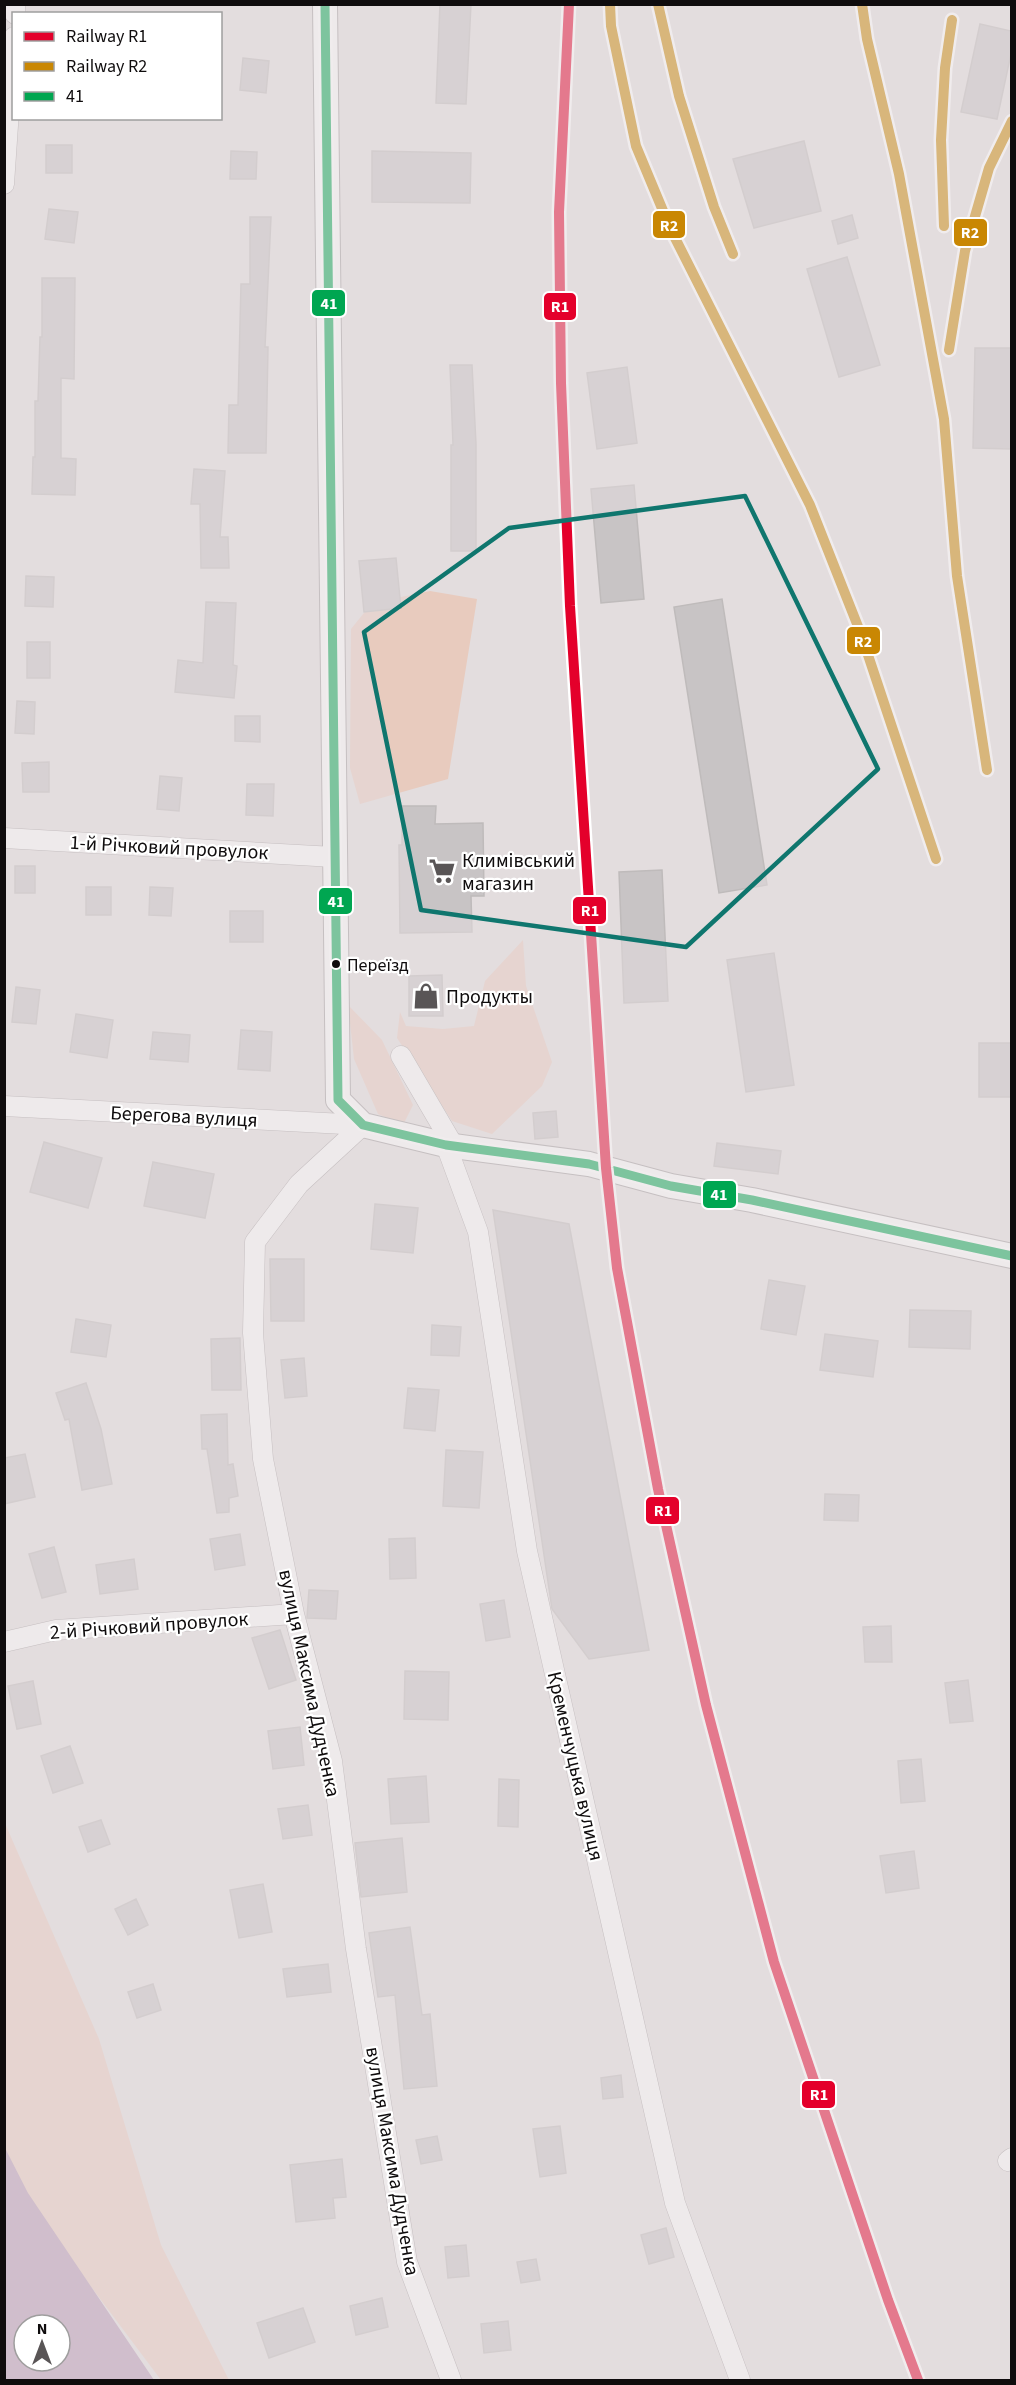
<svg xmlns="http://www.w3.org/2000/svg" width="1016" height="2385" viewBox="0 0 1016 2385" font-family="'Source Sans 3',sans-serif">
<style>
.green{fill:#e8cbbe}
.water{fill:#b89ab7;fill-rule:evenodd}
.building{fill:#c8c4c5;stroke:#bfbbbb;stroke-width:1.5}
.lines{fill:none;stroke-linecap:round;stroke-linejoin:round}
.minor-casing{stroke:#a19d9e;stroke-width:21}
.tertiary-casing{stroke:#a19d9e;stroke-width:26}
.minor{stroke:#fbfafa;stroke-width:20}
.tertiary{stroke:#fbfafa;stroke-width:24}
.bus-1-casing{stroke:#fff;stroke-width:14}
.bus-1{stroke:#00a651;stroke-width:9}
.rail-1-casing{stroke:#fff;stroke-width:15}
.rail-2-casing{stroke:#fff;stroke-width:15}
.rail-1{stroke:#e4002b;stroke-width:10}
.rail-2{stroke:#c98703;stroke-width:10}
.marked{fill:none;stroke:#0f766e;stroke-width:4.5;stroke-linejoin:round}
.bus-dot{fill:#0f0c0d;stroke:#fff;stroke-width:2}
.labels{text-anchor:middle;stroke-width:4.5;stroke-linejoin:round;paint-order:stroke}
.bus-label{font-size:18px;fill:#0f0c0d;stroke:#fff;text-anchor:start}
.street-label{font-size:20px;fill:#0f0c0d;stroke:#fff}
.poi-label{font-size:20px;fill:#0f0c0d;stroke:#fff;text-anchor:start}
.line-badge{stroke:#fff;stroke-width:2}
.badge-label{font-size:16px;text-anchor:middle;font-weight:bold;fill:#fff}
</style>
<rect width="100%" height="100%" fill="#e3ddde"/>
<path class="green" d="M430,591L477,599L448,779L360,804L350,768L351,629L372,603Z
M523,940L526,986L552,1062L542,1086L492,1134L452,1121L397,1038L400,1012L406,1026L443,1029L474,1026L485,981Z
M348,1005L382,1040L413,1105L403,1125L378,1114L354,1059Z
M4,1821L99,2039L161,2245L229,2380H161L23,2196L5,2157Z"/>
<path class="water" d="M5,2148L28,2193L154,2380H5ZM24,2325H60V2361H24Z"/>
<path class="building" d="M440,4H471L466,104L436,103Z
M980,24L1011,31V54L997,119L961,112Z
M243,58L269,61L266,93L240,90Z
M804,141L821,211L754,228L733,159Z
M46,145H72V173H46Z
M231,151L257,152L256,179H230Z
M372,151L471,153L470,203L372,202Z
M49,209L78,212L74,243L45,239Z
M852,215L858,238L838,244L832,221Z
M250,217H271L265,347H268L266,453H228L229,405H238L241,284H250Z
M847,257L880,365L839,377L807,269Z
M42,278H75L74,379L61,378V458L76,459L75,495L32,494L33,457H35V401H38L40,337H42Z
M975,348H1011V449L973,448Z
M450,365H472L476,444V551H451V445H453Z
M627,367L637,443L597,449L587,373Z
M194,469L225,471L220,537H228L229,568H201L200,504H191Z
M634,485L644,599L601,603L591,489Z
M396,558L401,608L364,612L359,561Z
M26,576L54,577L53,607L25,606Z
M722,599L767,885L719,893L674,607Z
M206,602L236,603L233,665L237,666L234,698L175,692L178,660L203,663Z
M27,642H50V678H27Z
M17,701L35,702L34,734L15,733Z
M235,716H260V742L235,741Z
M49,762V792H23L22,763Z
M160,776L182,778L179,811L157,809Z
M247,784H274L273,816L246,815Z
M402,806H436L435,824L483,823L484,896H471L472,932L400,933L399,845H402Z
M15,866H35V893H15Z
M662,870L668,1001L624,1003L619,872Z
M86,887H111V915H86Z
M150,887L173,888L171,916L149,915Z
M230,911H263V942H230Z
M774,953L794,1085L746,1092L727,960Z
M442,975L443,1016H409V976Z
M16,987L40,990L36,1024L12,1022Z
M76,1014L113,1020L107,1058L70,1052Z
M241,1030L272,1032L270,1071L238,1069Z
M153,1032L190,1035L188,1062L150,1059Z
M979,1043H1011V1097H979Z
M556,1111L558,1137L535,1139L533,1113Z
M44,1142L102,1158L88,1208L30,1192Z
M717,1143L781,1151L778,1174L714,1166Z
M153,1162L214,1174L205,1218L144,1206Z
M375,1204L418,1208L413,1253L371,1249Z
M493,1210L569,1224L649,1650L589,1659L552,1609Z
M270,1259H304V1321H271Z
M769,1280L805,1286L796,1335L761,1329Z
M910,1310L971,1311L970,1349L909,1347Z
M76,1319L111,1325L106,1357L71,1352Z
M432,1325L461,1327L459,1356L431,1355Z
M825,1334L878,1341L873,1377L820,1370Z
M240,1338L241,1390H212L211,1339Z
M304,1358L307,1396L285,1398L281,1360Z
M86,1383L101,1429L112,1484L82,1490L69,1419L65,1420L56,1393Z
M408,1388L439,1390L435,1431L404,1428Z
M227,1414L228,1465L233,1464L238,1496L229,1498V1512L217,1513L207,1449H202L201,1415Z
M446,1450L483,1452L479,1508L443,1506Z
M25,1454L35,1497L4,1504V1458Z
M825,1494L859,1495L858,1521L824,1520Z
M240,1534L245,1565L215,1570L210,1539Z
M415,1538L416,1578L390,1579L389,1539Z
M54,1547L66,1592L42,1598L29,1554Z
M134,1559L138,1589L100,1594L96,1565Z
M309,1590L338,1591L336,1619L307,1618Z
M504,1600L510,1637L486,1641L480,1604Z
M891,1626L892,1662H865L863,1627Z
M280,1630L296,1680L269,1689L252,1638Z
M405,1671L449,1672L448,1720L404,1719Z
M968,1680L973,1721L950,1723L945,1683Z
M33,1681L41,1724L17,1729L8,1686Z
M300,1727L304,1765L273,1769L268,1731Z
M70,1746L83,1783L53,1793L41,1756Z
M921,1759L925,1801L901,1803L898,1761Z
M426,1776L429,1822L391,1824L388,1779Z
M499,1779L519,1780L518,1827L498,1826Z
M308,1805L312,1835L283,1839L278,1809Z
M101,1820L110,1844L88,1852L79,1827Z
M402,1838L407,1892L361,1897L355,1843Z
M914,1851L919,1888L886,1893L880,1856Z
M263,1884L272,1932L239,1938L230,1890Z
M136,1899L148,1925L128,1935L115,1909Z
M410,1927L422,2015L430,2014L437,2086L404,2089L395,1995L378,1997L369,1933Z
M328,1964L331,1992L287,1997L283,1969Z
M153,1984L161,2010L137,2018L128,1992Z
M621,2075L623,2097L603,2099L601,2078Z
M560,2126L566,2173L540,2177L533,2129Z
M437,2136L442,2160L421,2164L416,2140Z
M342,2159L346,2197L333,2198L335,2218L296,2222L290,2165Z
M666,2228L674,2257L649,2264L641,2235Z
M466,2245L469,2276L448,2278L445,2247Z
M536,2259L540,2280L521,2283L517,2262Z
M382,2298L388,2327L356,2335L350,2306Z
M303,2308L315,2342L269,2358L257,2323Z
M508,2321L511,2350L484,2353L481,2324Z"/>
<g class="lines">
<g class="minor-casing">
<path id="minor" d="M15,14V4
M4,184L14,37
M4,838L334,857
M401,1056L453,1145
M4,1106L363,1125
M363,1125L299,1184L255,1242L253,1333L263,1459L294,1614L332,1761L356,1949L407,2262L451,2380
M446,1145L478,1232L527,1551L675,2203L740,2380
M4,1642L56,1630L294,1614
M1008,2161L1012,2158"/>
</g>
<g class="tertiary-casing">
<path id="tertiary" d="M325,4L338,1100L363,1125L446,1145L589,1164L671,1186L752,1200L1012,1256"/>
</g>
<use href="#minor" class="minor"/>
<use href="#tertiary" class="tertiary"/>
<g class="bus-1-casing">
<path id="bus-1" d="M325,4L338,1100L363,1125L446,1145L589,1164L671,1186L752,1200L1012,1256"/>
</g>
<use href="#bus-1" class="bus-1"/>
<g class="rail-1-casing">
<path id="rail-1" d="M569,4L559,212L561,383L570,606L606,1168L617,1268L658,1489L706,1705L774,1962L888,2300L918,2380"/>
</g>
<g class="rail-2-casing">
<path id="rail-2" d="M610,4L611,26L636,146L671,230L810,505L861,634L936,859
M658,4L679,96L714,207L733,254
M862,4L867,39L899,174L944,419L957,576L987,770
M944,226L941,140L945,68L952,20
M949,350L965,251L989,168L1012,121"/>
</g>
<use href="#rail-1" class="rail-1"/>
<use href="#rail-2" class="rail-2"/>
</g>
<path d="M0 0H1016V2385H0ZM745,496L878,769L686,947L421,910L364,632L509,528Z" fill="#e3ddde" fill-opacity=".55" fill-rule="evenodd"/>
<path class="marked" d="M745,496L878,769L686,947L421,910L364,632L509,528Z"/>
<defs>
<g id="supermarket-bare" transform="scale(2.07)"><path d="M-6-5.5h2.5l.6 2H6L4.5 2H-2.5L-4.4-4H-6ZM-1.5 3.2a1.3 1.3 0 1 0 .1 0ZM3 3.2a1.3 1.3 0 1 0 .1 0Z" fill="#595556" stroke="#fff" stroke-width="2.5" paint-order="stroke"/></g>
<g id="shop-bare" transform="scale(2.07)"><path d="M-5-2.5h2.3a2.7 3.5 0 0 1 5.4 0H5L5.5 6h-11ZM-1.5-2.5h3a1.5 2.3 0 0 0-3 0Z" fill="#595556" stroke="#fff" stroke-width="2.5" paint-order="stroke"/></g>
</defs>
<g fill-rule="evenodd">
<use href="#supermarket-bare" x="442" y="871"/>
<use href="#shop-bare" x="426" y="996"/>
</g>
<circle class="bus-dot" cx="336" cy="964" r="5"/>
<g class="labels">
<g class="bus-label">
<text x="347" y="971">Переїзд</text>
</g>
<g class="street-label">
<text transform="translate(169 847) rotate(3)" y="7">1-й Річковий провулок</text>
<text transform="translate(184 1116) rotate(3)" y="7">Берегова вулиця</text>
<text transform="translate(149 1625) rotate(-4)" y="7">2-й Річковий провулок</text>
<text transform="translate(310 1683) rotate(78)" y="7">вулиця Максима Дудченка</text>
<text transform="translate(576 1766) rotate(77)" y="7">Кременчуцька вулиця</text>
<text transform="translate(393 2161) rotate(80)" y="7">вулиця Максима Дудченка</text>
</g>
<g class="poi-label">
<text x="462" y="867">Климівський<tspan x="462" dy="23">магазин</tspan></text>
<text x="446" y="1003">Продукты</text>
</g>
</g>
<g class="line-badge">
<rect x="652" y="210" width="34" height="29" rx="6" fill="#c98703"/>
<rect x="953" y="218" width="35" height="29" rx="6" fill="#c98703"/>
<rect x="311" y="289" width="35" height="28" rx="6" fill="#00a651"/>
<rect x="543" y="292" width="34" height="29" rx="6" fill="#e4002b"/>
<rect x="846" y="626" width="35" height="29" rx="6" fill="#c98703"/>
<rect x="318" y="887" width="35" height="28" rx="6" fill="#00a651"/>
<rect x="572" y="896" width="35" height="29" rx="6" fill="#e4002b"/>
<rect x="702" y="1180" width="35" height="29" rx="6" fill="#00a651"/>
<rect x="645" y="1496" width="35" height="29" rx="6" fill="#e4002b"/>
<rect x="801" y="2080" width="35" height="29" rx="6" fill="#e4002b"/>
</g>
<g class="badge-label">
<text x="669" y="231">R2</text>
<text x="970" y="238">R2</text>
<text x="329" y="309">41</text>
<text x="560" y="312">R1</text>
<text x="863" y="647">R2</text>
<text x="336" y="907">41</text>
<text x="590" y="916">R1</text>
<text x="719" y="1200">41</text>
<text x="663" y="1516">R1</text>
<text x="819" y="2100">R1</text>
</g>
<rect width="1016" height="2385" fill="none" stroke="#0f0c0d" stroke-width="12"/>
<rect x="12" y="12" width="210" height="108" fill="#ffffff" stroke="#9f9e9e" stroke-width="1.5"/>
<rect x="24" y="32" width="30" height="9" fill="#e4002b" stroke="#9f9e9e" stroke-width="1.5"/>
<text x="66" y="42" font-size="18" fill="#0f0c0d">Railway R1</text>
<rect x="24" y="62" width="30" height="9" fill="#c98703" stroke="#9f9e9e" stroke-width="1.5"/>
<text x="66" y="72" font-size="18" fill="#0f0c0d">Railway R2</text>
<rect x="24" y="92" width="30" height="9" fill="#00a651" stroke="#9f9e9e" stroke-width="1.5"/>
<text x="66" y="102" font-size="18" fill="#0f0c0d">41</text>
<g transform="translate(42 2343)"><circle r="28" fill="#ffffff" stroke="#9f9e9e" stroke-width="1.5"/>
<path d="M0-4.5L10 22L0 15L-10 22Z" fill="#595556"/>
<text y="-9" font-size="16" font-weight="bold" text-anchor="middle" fill="#0f0c0d">N</text>
</g>
</svg>
